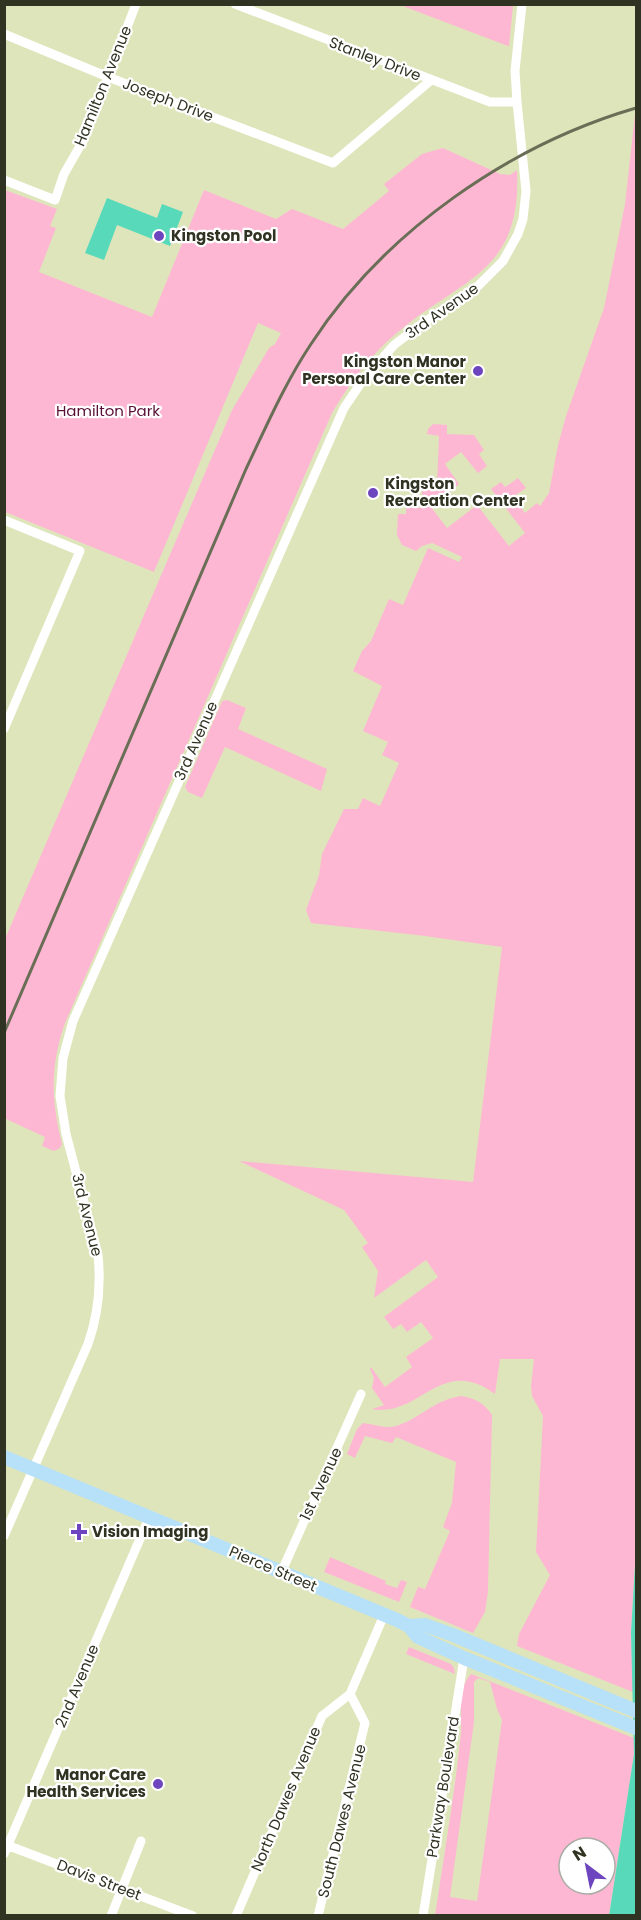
<svg xmlns="http://www.w3.org/2000/svg" width="641" height="1920" viewBox="0 0 641 1920" font-family="Poppins,sans-serif">
<style>
.green{fill:#feb7d3;fill-rule:evenodd}
.water{fill:#58d9b9}
.lines{fill:none;stroke-linecap:round;stroke-linejoin:round}
.minor{stroke:#fff;stroke-width:9}
.primary{stroke:#b6e1f9;stroke-width:14}
.rail{stroke:#6b6e56;stroke-width:3}
.poi-dot{fill:#6d45be;stroke:#fff;stroke-width:2}
.labels{text-anchor:middle;stroke-width:4.5;stroke-linejoin:round;paint-order:stroke}
.street-label{font-size:15px;fill:#303222;stroke:#fff}
.poi-label{font-size:15px;font-weight:bold;fill:#303222;stroke:#fff;text-anchor:start}
.park-label{font-size:15px;fill:#591036;stroke:#fff}
</style>
<rect width="100%" height="100%" fill="#dfe5bb"/>
<path class="green" d="M400,5H513L509,46H508Z
M636,105V1548L631,1633L633,1692L517,1646L519,1634L550,1575L536,1552L543,1416L532,1396L531,1386L534,1359H500L495,1394C441,1354 420,1418 372,1409L384,1405L372,1388L374,1378L370,1369L371,1367L385,1387L412,1367L406,1357L433,1338L421,1322L407,1332L401,1324L393,1329L384,1317L438,1277L426,1260L374,1298L378,1271L362,1247L368,1243L344,1210L239,1161L473,1182L502,947L425,936L311,923L306,910L319,875L322,854L344,809H358L363,798L380,806L399,763L382,755L388,742L363,731L382,686L353,671L362,651L371,641L389,599L403,605L428,548L459,562L462,557L432,543L422,546L416,551L402,545L397,535L398,514H406V507L422,508V484H437L439,436L427,434L428,429L433,424L447,425V434L474,435L484,450L479,454L487,466L478,473L461,452L445,464L459,484L431,507L447,528L477,505L509,546L525,533L491,489L501,482L505,487L518,478L526,488L513,497L525,513L537,503L540,506L549,493L558,445L566,416L604,308L625,204Z
M443,148L500,174L510,175L517,170C522,273 463,277 398,332C371,354 350,383 332,413L65,1023C50,1066 51,1100 62,1144L60,1148L54,1151L42,1146L45,1137L6,1119L5,1121V939L232,410L269,348L275,344L281,333L258,323L154,572L5,512V190L57,209L50,226L56,228L39,272L152,317L204,190L276,219L292,209L343,229L389,191L384,184L422,154Z
M227,700L246,708L238,729L327,769L321,791L225,747L202,798L188,792L185,787L222,701Z
M461,1396C475,1398 484,1403 492,1415L488,1592L485,1612L473,1633L410,1607L418,1587L425,1589L450,1531L443,1527L452,1503L456,1462L396,1437L392,1443L365,1436L355,1458L347,1454L357,1429L363,1423C374,1424 385,1429 396,1426C420,1419 433,1400 461,1396Z
M330,1557L386,1581L385,1584L397,1588L401,1580L407,1582L399,1602L324,1572Z
M409,1647L451,1664L454,1668L455,1674L406,1654Z
M471,1674L634,1738V1754L609,1915L435,1916C444,1855 455,1793 461,1732C462,1715 457,1688 471,1674ZM478,1678L490,1682L497,1709L502,1720L477,1901L450,1897L474,1722V1682ZM569,1848H605V1884H569Z"/>
<path class="water" d="M107,198L157,218L162,204L183,212L170,246L117,225L104,260L85,253Z
M636,1548V1915L609,1916L634,1754L631,1633Z"/>
<g class="lines">
<path class="minor" d="M235,4L490,102H517
M4,34L108,77L333,163L430,81
M4,180L55,200L64,174L84,139L136,4
M4,520L80,551L4,729
M4,1536L88,1344C98,1316 101,1285 98,1255L66,1134L60,1096L63,1058L73,1021L344,408L363,380L394,345L423,323L476,288L503,261L518,234L523,219L526,191L517,102L515,71L522,4
M281,1573L361,1394
M350,1694L384,1615
M4,1844L193,1916
M4,1854L149,1518
M111,1916L141,1841
M236,1916L322,1716L350,1694
M318,1916L365,1723L350,1694
M423,1916L464,1658"/>
<path class="primary" d="M4,1457L397,1620L409,1626L418,1637L464,1658L636,1728
M409,1626L425,1625L453,1635L636,1711"/>
<path class="rail" d="M4,1033L246,469C266,427 285,383 311,344C384,232 509,145 636,108"/>
</g>
<g class="poi-dot">
<circle cx="159" cy="236" r="6"/>
<circle cx="478" cy="371" r="6"/>
<circle cx="373" cy="493" r="6"/>
<path d="M76 1523h6v6h6v6h-6v6h-6v-6h-6v-6h6z"/>
<circle cx="158" cy="1784" r="6"/>
</g>
<g class="labels">
<g class="street-label">
<text transform="translate(375 59) rotate(21)" y="5">Stanley Drive</text>
<text transform="translate(103 86) rotate(-68)" y="5">Hamilton Avenue</text>
<text transform="translate(168 100) rotate(21)" y="5">Joseph Drive</text>
<text transform="translate(442 311) rotate(-35)" y="5">3rd Avenue</text>
<text transform="translate(196 741) rotate(-66)" y="5">3rd Avenue</text>
<text transform="translate(87 1215) rotate(76)" y="5">3rd Avenue</text>
<text transform="translate(321 1484) rotate(-65)" y="5">1st Avenue</text>
<text transform="translate(273 1569) rotate(23)" y="5">Pierce Street</text>
<text transform="translate(77 1686) rotate(-67)" y="5">2nd Avenue</text>
<text transform="translate(443 1787) rotate(-81)" y="5">Parkway Boulevard</text>
<text transform="translate(286 1799) rotate(-67)" y="5">North Dawes Avenue</text>
<text transform="translate(342 1821) rotate(-76)" y="5">South Dawes Avenue</text>
<text transform="translate(99 1880) rotate(21)" y="5">Davis Street</text>
</g>
<g class="poi-label">
<text x="171" y="241">Kingston Pool</text>
<text x="466" y="367" text-anchor="end">Kingston Manor<tspan x="466" dy="17">Personal Care Center</tspan></text>
<text x="385" y="489">Kingston<tspan x="385" dy="17">Recreation Center</tspan></text>
<text x="92" y="1537">Vision Imaging</text>
<text x="146" y="1780" text-anchor="end">Manor Care<tspan x="146" dy="17">Health Services</tspan></text>
</g>
<g class="park-label">
<text x="108" y="416">Hamilton Park</text>
</g>
</g>
<rect width="641" height="1920" fill="none" stroke="#303222" stroke-width="12"/>
<g transform="translate(587 1866) rotate(328)"><circle r="28" fill="#ffffff" stroke="#acada7" stroke-width="1.5"/>
<path d="M0-4.5L10 22L0 15L-10 22Z" fill="#6d45be"/>
<text y="-9" font-size="16" font-weight="bold" text-anchor="middle" fill="#303222">N</text>
</g>
</svg>
